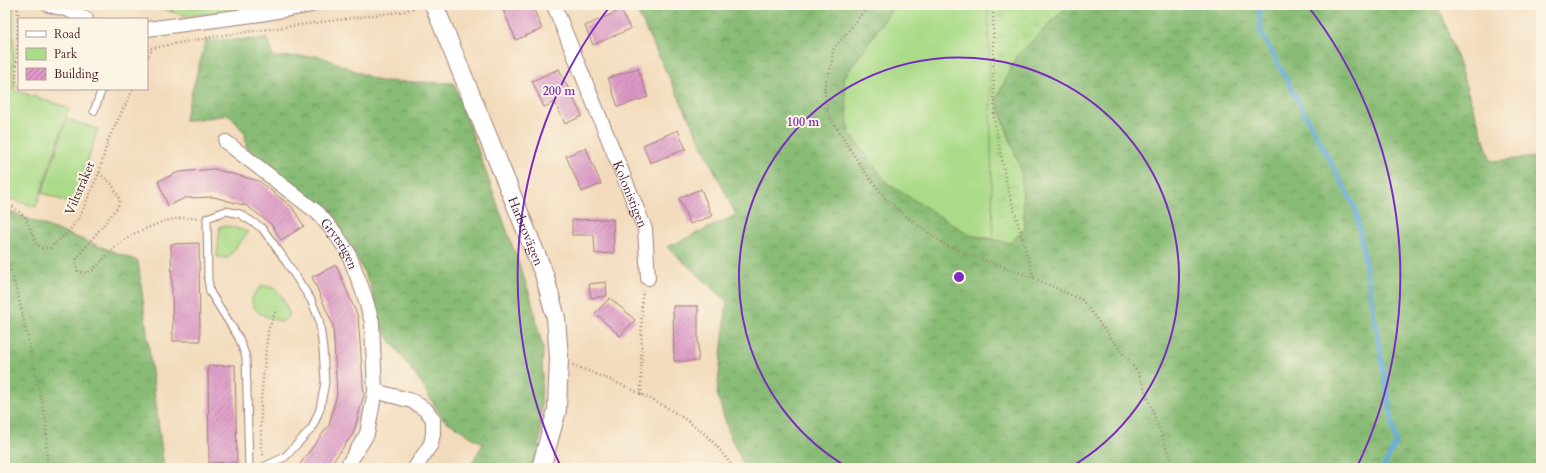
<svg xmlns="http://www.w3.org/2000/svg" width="1546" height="473" viewBox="0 0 1546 473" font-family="Cardo,serif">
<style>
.grass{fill:url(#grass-tufts);stroke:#7a7d5a}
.forest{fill:url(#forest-crowns);stroke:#696d50}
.green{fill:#abdb89;stroke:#7a7d5a}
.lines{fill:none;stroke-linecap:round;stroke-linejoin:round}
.stream{stroke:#65abdb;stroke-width:4.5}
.building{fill:url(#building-hatch)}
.service-casing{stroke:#9e7d74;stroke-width:9}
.minor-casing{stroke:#9e7d74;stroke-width:16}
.tertiary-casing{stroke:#9e7d74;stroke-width:20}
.path{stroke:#9e7d74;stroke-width:2.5;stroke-dasharray:1 3;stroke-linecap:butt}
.service{stroke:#fff;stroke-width:7}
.minor{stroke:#fff;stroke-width:14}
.tertiary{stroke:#fff;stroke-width:18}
.ring{fill:none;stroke:#7b2cbf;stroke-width:2}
.labels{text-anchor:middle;stroke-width:4;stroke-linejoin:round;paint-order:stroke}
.street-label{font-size:13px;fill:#4a1f2b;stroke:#fcf5e5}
.centre{fill:#7b2cbf;stroke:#fcf5e5;stroke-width:2}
.ring-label{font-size:12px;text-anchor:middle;font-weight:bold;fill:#7b2cbf;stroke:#fcf5e5;stroke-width:4;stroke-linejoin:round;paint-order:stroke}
</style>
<defs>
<pattern id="grass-tufts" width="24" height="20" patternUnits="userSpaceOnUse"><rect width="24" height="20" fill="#abdb89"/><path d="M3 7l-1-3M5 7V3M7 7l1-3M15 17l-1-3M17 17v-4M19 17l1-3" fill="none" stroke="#95bc76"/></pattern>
<pattern id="forest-crowns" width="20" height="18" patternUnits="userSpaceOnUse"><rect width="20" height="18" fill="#88bb75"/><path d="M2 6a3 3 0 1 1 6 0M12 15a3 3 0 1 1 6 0" fill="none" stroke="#719760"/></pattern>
<pattern id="building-hatch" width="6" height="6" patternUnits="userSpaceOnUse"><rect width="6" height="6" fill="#dd98c6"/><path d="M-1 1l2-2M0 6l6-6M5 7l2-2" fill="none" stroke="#b57ba1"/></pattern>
</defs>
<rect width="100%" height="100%" fill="#fcf5e5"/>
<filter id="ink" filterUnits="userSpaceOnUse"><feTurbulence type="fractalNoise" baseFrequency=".025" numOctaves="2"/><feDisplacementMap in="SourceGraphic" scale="8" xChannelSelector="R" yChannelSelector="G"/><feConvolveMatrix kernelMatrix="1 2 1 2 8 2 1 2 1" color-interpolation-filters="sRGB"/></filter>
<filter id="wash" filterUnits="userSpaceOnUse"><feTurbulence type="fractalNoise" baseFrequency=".012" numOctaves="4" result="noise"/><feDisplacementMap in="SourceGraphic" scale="16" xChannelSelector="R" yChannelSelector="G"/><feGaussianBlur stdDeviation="0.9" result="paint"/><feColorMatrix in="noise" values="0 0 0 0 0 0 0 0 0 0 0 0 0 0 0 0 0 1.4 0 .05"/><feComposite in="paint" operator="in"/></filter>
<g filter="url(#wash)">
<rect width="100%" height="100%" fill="#f2dbbc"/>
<path class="grass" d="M148,5H188L189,8L213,5H249L242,10L186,16Z
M895,5H1068L1016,57L996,100L1021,170L1025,228L1010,243L970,235Z"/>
<path class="forest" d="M634,5H895L844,78L849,132L888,183L970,235L1010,243L1025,228L1021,170L996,100L1016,57L1068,5H1439L1491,161L1541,157V468H745L730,436L717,394L727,301L667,247L736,215Z
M268,39L273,57L320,56L379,81L454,83L530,295L543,349L540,441L533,468H469L483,444L443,419L421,383L380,326L371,287L353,250L340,228L308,196L246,147L245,133L229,115L184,121L206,40Z
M5,210L138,261L164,468H5Z"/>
<path class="green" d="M5,5H13L14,90L69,108L36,207L5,197Z
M895,5H988L993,239L970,235L887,183L849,132L844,78Z
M67,119L98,129L73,204L42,193Z
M220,226H229L248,232L228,258L217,257Z
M262,286C281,286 283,300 290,315L282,322C271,318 254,315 252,302C252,294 257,290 262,286Z"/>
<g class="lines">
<path class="stream" d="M1260,5V30L1356,209L1396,443L1383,468"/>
</g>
<g id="blocks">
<path class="building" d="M501,5H532L542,29L516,40Z
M621,10L630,29L593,45L585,26Z
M638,68L648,97L618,107L608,78Z
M559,69L582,116L565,124L555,102L544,107L532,81Z
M678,130L686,149L650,163L643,145Z
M586,148L601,184L582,192L566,156Z
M214,169L259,181L292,207L304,226L281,240L271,224L247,206L214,197L185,198L168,206L158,181L179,172Z
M701,189L712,216L690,224L679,198Z
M613,219L614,253L595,254L594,235H572V220Z
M199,243L200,341H173L171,244Z
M336,265L358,317L364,395L353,434L328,468H297L329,425L337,394L333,325L312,277Z
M606,282L607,296L591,298L589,284Z
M610,298L635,320L620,336L595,313Z
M673,306H698V361H674Z
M235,365L237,462L209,463L208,366Z"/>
</g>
</g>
<g filter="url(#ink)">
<use href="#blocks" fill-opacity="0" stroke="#9e7d74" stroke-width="1"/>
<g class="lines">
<g class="service-casing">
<path id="service" d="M94,111L102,89
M249,468L246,357L239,338L210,292L208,279L207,218L226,211L240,214L262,228L281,254L311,300L319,319L323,349L325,382L320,409L312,428L285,457L261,468"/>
</g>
<g class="minor-casing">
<g id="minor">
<path d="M49,5L69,10L86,19"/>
<path id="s1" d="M554,5L645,229L648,278"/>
<path d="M147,29L260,14L311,5"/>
<path id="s2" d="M226,142L301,200L318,213L335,233L348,252L364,294L372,322L375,391L367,434L346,468"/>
<path d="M375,391L412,401L426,410L433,419V434L431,444L415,468"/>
</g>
</g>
<g class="tertiary-casing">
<g id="tertiary">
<path id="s3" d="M434,5L544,274L556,318L559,358L557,410L541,468"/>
</g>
</g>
<path class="path" d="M18,5L16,87L19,86
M170,5L171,12
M869,5L833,50L831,68L824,87L828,114L864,171L885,198L911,220L947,246L1034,278L1082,300L1139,374L1174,468
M993,5L994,119L1007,186L1034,278
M147,49L217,36L405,11L419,6
M147,59L152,49
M99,173L112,184L120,200L117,208L77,258L76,266L78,271L86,273L93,270L115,247L133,234L164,221L182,218H197
M5,204L13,207L25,217L37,244L42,248H50L68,232L79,218L99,173L108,140L133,89
M5,251L18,295L46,421L47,468
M573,365C619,383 668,403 706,435C716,444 725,457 734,468
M641,395L642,297L644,291
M263,455L261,446V398L268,331L276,310"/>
<use href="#service" class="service"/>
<use href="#minor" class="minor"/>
<use href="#tertiary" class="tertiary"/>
</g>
</g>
<g class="ring">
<path d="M849 468A220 220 0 1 1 1069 468"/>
<path d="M561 467A441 441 0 0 1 611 5M1307 5A441 441 0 0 1 1357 467"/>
</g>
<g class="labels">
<g class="street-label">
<text transform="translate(79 188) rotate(-67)" y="5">Viltstråket</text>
<text dy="5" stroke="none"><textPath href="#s1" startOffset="204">Kolonistigen</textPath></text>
<text dy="5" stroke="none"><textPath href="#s3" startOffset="244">Harbrovägen</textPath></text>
<text dy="5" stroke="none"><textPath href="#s2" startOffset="154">Grytstigen</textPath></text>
</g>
</g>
<circle cx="959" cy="277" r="6" class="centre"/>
<g class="ring-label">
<text x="559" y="95">200 m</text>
<text x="803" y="126">100 m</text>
</g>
<rect width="1546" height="473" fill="none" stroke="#fcf5e5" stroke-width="20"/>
<rect x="18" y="18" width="130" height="72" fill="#fcf5e5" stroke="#b59f9b"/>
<rect x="26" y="31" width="20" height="6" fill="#ffffff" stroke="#b59f9b"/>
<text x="54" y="38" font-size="12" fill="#4a1f2b">Road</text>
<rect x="26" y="48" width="20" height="12" fill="#abdb89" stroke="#b59f9b"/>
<text x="54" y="58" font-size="12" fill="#4a1f2b">Park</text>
<rect x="26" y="68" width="20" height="12" fill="url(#building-hatch)" stroke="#b59f9b"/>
<text x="54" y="78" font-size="12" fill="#4a1f2b">Building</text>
</svg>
